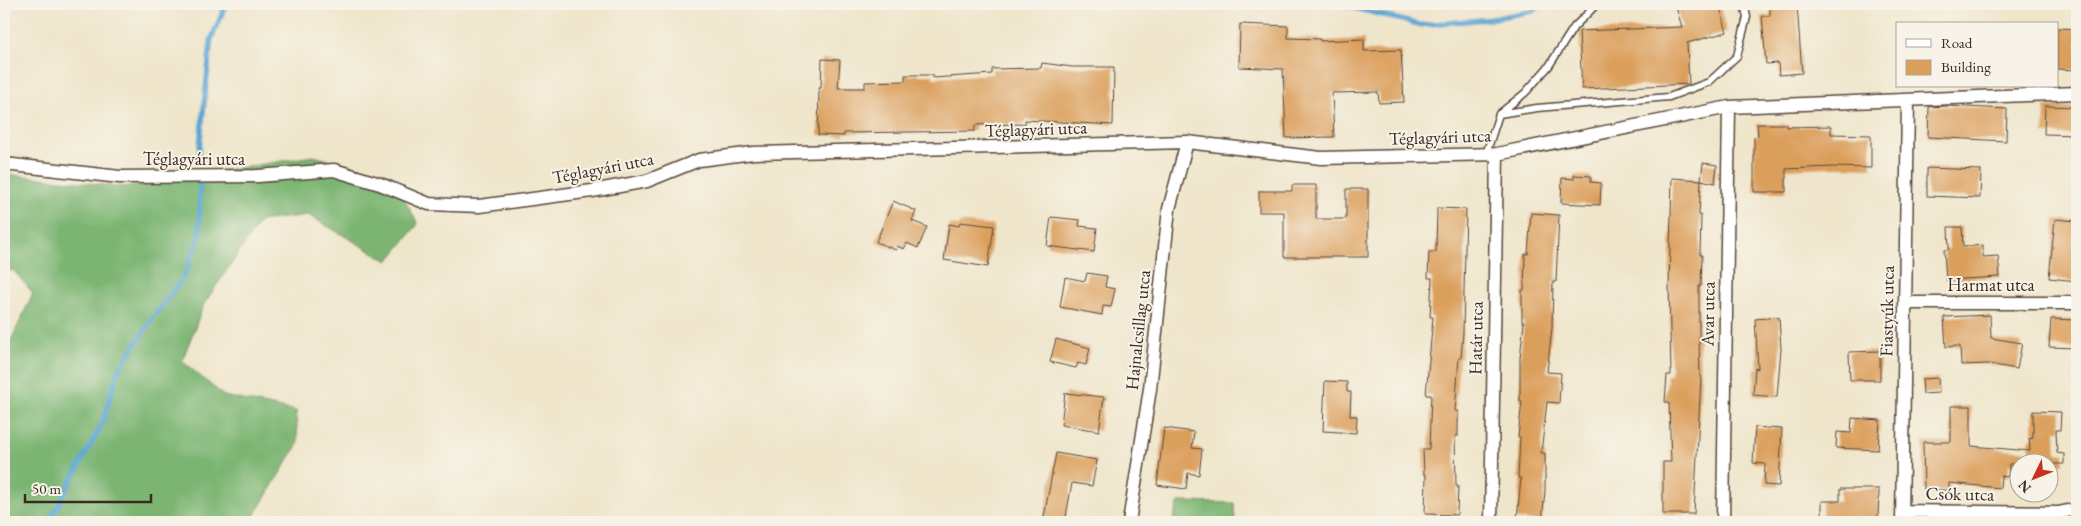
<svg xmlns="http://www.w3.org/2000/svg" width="2081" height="526" viewBox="0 0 2081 526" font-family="'EB Garamond',serif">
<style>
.forest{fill:#7cb572;stroke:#5c7048}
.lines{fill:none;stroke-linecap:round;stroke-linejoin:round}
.stream{stroke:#5ca5d3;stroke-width:5}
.building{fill:#db9f5c}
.lane-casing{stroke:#564638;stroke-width:9}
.street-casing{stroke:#564638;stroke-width:15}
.lane{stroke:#fff;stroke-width:6}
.street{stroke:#fff;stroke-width:12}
.labels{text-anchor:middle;stroke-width:4;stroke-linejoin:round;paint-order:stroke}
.street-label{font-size:18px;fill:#3b2a1e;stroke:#f7f3e8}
</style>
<rect width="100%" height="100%" fill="#f7f3e8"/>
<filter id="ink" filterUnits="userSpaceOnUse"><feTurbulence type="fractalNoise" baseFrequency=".02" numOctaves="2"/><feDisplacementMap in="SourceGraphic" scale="10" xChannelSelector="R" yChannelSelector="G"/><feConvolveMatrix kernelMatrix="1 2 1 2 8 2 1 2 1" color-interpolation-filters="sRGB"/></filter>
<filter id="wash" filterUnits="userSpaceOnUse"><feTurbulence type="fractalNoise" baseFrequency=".0096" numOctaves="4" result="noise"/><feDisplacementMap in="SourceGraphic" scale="20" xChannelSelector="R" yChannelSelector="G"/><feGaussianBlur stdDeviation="1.12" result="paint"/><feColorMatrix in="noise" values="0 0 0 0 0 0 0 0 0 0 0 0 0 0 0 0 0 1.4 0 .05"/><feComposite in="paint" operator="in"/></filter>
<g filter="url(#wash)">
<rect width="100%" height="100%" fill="#efe5ca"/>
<path class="forest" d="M313,156L391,175L418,224L388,261L308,215L260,221L204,304L182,361L224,396L296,411L298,444L250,522H4V356L33,293L13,270L4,273V174L124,187Z
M1179,502L1234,503L1235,522H1172Z"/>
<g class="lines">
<path class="stream" d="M1339,4L1421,25L1490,19L1534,11L1544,4
M199,152L211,40L226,4
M49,522L102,424L118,371L154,316L183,278L199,239L200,186"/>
</g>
<g id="blocks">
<path class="building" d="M1675,4H1719L1727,32L1687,43L1689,84L1582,89L1579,31L1682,27Z
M1797,5L1802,73L1779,75L1778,63L1766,64L1762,16H1770V7Z
M1240,24L1288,26V38L1320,39V41L1364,39V51L1401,50L1404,102L1379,103L1378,92L1332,93L1334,137L1286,138L1283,69L1239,67Z
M2057,28L2077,29V70L2057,69Z
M822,59L840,60L838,88H865V82L905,81V75H933V78L992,74V69L1041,68L1042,63L1072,67H1114L1113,125L1025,120V124L975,125V131L844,133V136L818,135L819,88H821Z
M1946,106L2007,109L2006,141L1928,137L1929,107Z
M2045,106L2077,107V135L2044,134Z
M1757,124H1786V127L1831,126V134L1871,135V168L1832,167L1786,169V192H1754V137L1758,136Z
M1703,163L1717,165L1715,183L1701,180Z
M1927,168L1981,170L1980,198L1927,196Z
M1574,175L1591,176V182L1601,183L1600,205L1561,203L1562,178L1574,179Z
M1672,178L1701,180L1699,215H1701L1700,255H1702L1701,286H1699V340L1700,377H1701L1694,514H1663V462H1671L1669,402H1665L1667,375H1671L1669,285Z
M1292,185H1316V219H1346V189H1368V257H1284V212H1259V191H1292Z
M893,201L916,211L912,221L927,227L918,248L907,243L904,249L897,246L896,250L876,242Z
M1437,208L1466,209L1463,332L1461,358H1459L1455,411H1458V436H1455L1456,486H1458L1457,515L1425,514L1426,475H1424L1423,449H1429L1431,395H1426L1433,317H1430L1432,278H1428L1429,252H1436Z
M1531,213L1559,215L1556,282H1553L1552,328L1547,372L1561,373L1559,403L1547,402L1541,453H1545V491L1542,522L1517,519L1521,478H1518L1520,437H1518L1522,401H1520V358L1524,322H1522V290H1524L1525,254H1528Z
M1051,217L1080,220L1079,226L1097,228L1094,252L1047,246Z
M2055,219L2076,221L2073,243H2077V281L2049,278Z
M960,222L994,226L988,267L944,260L949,224L959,226Z
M1948,227H1962L1963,247L1983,245V257L1998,256L2000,277L1946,280L1944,250L1949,249Z
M1087,273L1107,276L1105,287L1115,289L1111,307L1103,306L1102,315L1060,307L1065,277L1085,281Z
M1990,315L1991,338L2022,343L2017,369L1988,364L1961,365L1960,346L1946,347L1944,317Z
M1779,317L1781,349L1777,397L1753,395L1755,368L1758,369L1755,319Z
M2051,319L2077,320V348L2049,347Z
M1056,339L1090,348L1086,365L1078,363L1076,368L1050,362Z
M1880,351V380H1850L1849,352Z
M1938,378L1939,393L1923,394L1922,379Z
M1325,381L1347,382V392H1351L1350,416H1357L1356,433L1323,431Z
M1065,393L1104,397L1099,431L1061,425Z
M1951,406H1971V446L2030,451L2029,439L2033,438V411L2061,412L2060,430H2056L2057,453L2064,454V464H2009L2008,477L2001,476L2000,488L1949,483V490H1924L1923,442H1951Z
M1852,418L1880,420L1878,450L1836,448L1837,432L1851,433Z
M1755,427L1782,429L1779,486L1764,485L1765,464L1753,463Z
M1164,428L1194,432L1192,448L1202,449L1199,475L1188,473L1186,489L1157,485Z
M1056,453L1097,460L1092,486L1072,483L1065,522H1043Z
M1840,489H1879L1878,518H1822V501H1840Z"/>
</g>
</g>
<g filter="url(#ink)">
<use href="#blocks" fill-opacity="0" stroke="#564638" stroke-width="1"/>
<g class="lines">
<g class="lane-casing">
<path id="lane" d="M1499,114L1537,108L1669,97L1709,82L1737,56L1747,17L1744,4
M1486,154L1499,114L1525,93L1549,66L1574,27L1597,4"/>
</g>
<g class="street-casing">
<path id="street" d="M4,164L120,177L258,176L334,170L380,184L429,204L479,206L592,191L647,181L699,160L753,153L1187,142L1321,158L1497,154L1729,107L2077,93
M1905,303H2077
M1902,511L2058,513L2077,509
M1129,522L1150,389L1169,209L1187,142
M1491,522L1497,154
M1723,522L1729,107
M1902,522L1908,101"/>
</g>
<use href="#lane" class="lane"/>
<use href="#street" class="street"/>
</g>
</g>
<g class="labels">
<g class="street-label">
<text transform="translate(1036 129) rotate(-2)" y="6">Téglagyári utca</text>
<text transform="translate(1440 137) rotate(-2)" y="6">Téglagyári utca</text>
<text x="194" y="165">Téglagyári utca</text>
<text transform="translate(603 168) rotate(-11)" y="6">Téglagyári utca</text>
<text x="1991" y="291">Harmat utca</text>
<text transform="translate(1887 311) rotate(-89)" y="6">Fiastyúk utca</text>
<text transform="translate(1708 314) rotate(-89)" y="6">Avar utca</text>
<text transform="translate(1138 330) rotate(-84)" y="6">Hajnalcsillag utca</text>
<text transform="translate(1476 338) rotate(-89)" y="6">Határ utca</text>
<text transform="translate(1960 494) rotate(1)" y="6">Csók utca</text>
</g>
</g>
<rect width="2081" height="526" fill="none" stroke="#f7f3e8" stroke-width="20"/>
<rect x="1896" y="22" width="162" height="65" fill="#f7f3e8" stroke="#aca397"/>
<rect x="1906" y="39" width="25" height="8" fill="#ffffff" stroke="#aca397"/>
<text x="1941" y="48" font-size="15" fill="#3b2a1e">Road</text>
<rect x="1906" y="60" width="25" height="15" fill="#db9f5c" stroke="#aca397"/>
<text x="1941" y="72" font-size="15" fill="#3b2a1e">Building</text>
<g transform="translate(2034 478) rotate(227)"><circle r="24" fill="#f7f3e8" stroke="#aca397"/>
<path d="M0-4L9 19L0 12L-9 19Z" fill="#c8321e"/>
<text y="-8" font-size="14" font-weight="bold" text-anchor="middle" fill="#3b2a1e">N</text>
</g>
<path d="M25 494v8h126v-8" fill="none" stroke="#3b2a1e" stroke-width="2.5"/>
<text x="32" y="494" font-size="15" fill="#3b2a1e" stroke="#f7f3e8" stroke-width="4" paint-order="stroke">50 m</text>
</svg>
